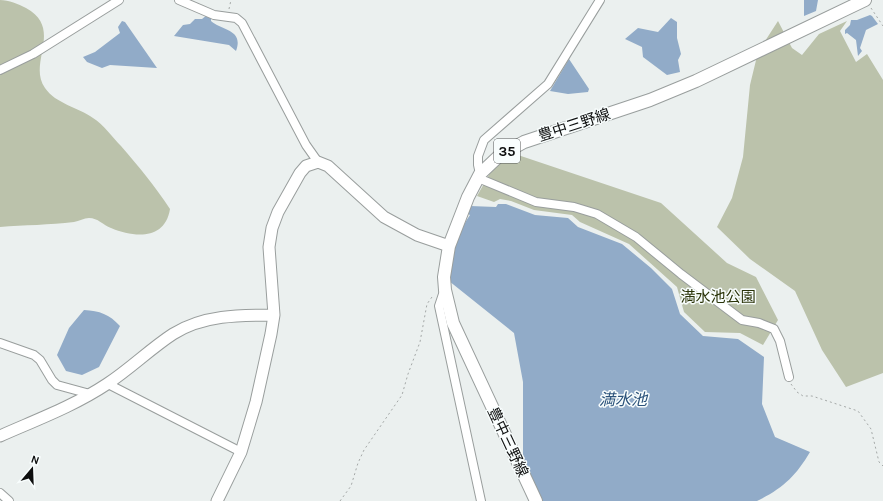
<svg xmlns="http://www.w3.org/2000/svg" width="883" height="501" viewBox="0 0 883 501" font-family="Karla,'Noto Sans JP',sans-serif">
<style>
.green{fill:#bbc2ab}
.water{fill:#91abc8}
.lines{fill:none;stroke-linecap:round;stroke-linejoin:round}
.street-casing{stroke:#999e9d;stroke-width:10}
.secondary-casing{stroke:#999e9d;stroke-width:13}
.primary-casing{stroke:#999e9d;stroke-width:14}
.path{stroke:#a4a8a7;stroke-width:1;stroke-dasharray:2 3;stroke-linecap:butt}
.street{stroke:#fff;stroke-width:8}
.secondary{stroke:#fff;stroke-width:11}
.primary{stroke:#fff;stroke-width:12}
.labels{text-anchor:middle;stroke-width:3;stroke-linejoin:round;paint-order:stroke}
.shield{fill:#f8fdfd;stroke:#545656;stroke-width:1}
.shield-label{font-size:14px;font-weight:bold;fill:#0d0e0e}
.street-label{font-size:15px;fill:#0d0e0e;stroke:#f8fdfd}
.park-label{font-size:15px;fill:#2a3308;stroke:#f8fdfd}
.water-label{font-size:16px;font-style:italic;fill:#2b527a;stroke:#f8fdfd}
</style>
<rect width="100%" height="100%" fill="#ebf0ef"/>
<path class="green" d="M0,0C9,0 18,4 26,8C64,29 27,63 45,88C56,104 78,107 93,118C104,125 112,137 121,146C139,167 155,186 170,209C165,240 135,238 111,228C103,225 98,218 89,218C84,218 79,221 74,222C50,225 24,225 0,227Z
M778,21L792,48L802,55L819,34L847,21L840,31L856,62L867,54L883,80V373L846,387L822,350L795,291L750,259L717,227L732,198L743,157L750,85L758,52Z
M512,153L661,203L727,263L756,277L778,320L763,345L740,333L705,332L684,312L677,287L629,244L580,222L572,215L534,210L511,201L500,199L494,202L477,196L494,166Z"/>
<path class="water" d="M804,0H818L816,11L804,16Z
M207,15L211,17V21C222,31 244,29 236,51L229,45L174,36L183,25L190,24L195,19H202Z
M870,15L872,16L878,24L866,30L860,48L862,51L858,56L856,40L847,33L845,34V30L850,25L851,20H857Z
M671,18L677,22V38L681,54L678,60L680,72L667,75L643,57L642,47L625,39L638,28L658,32Z
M122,21L125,22L157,68L110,65L102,68L87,62L83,57L95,52L120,33L118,27Z
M569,59L589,89L588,92L568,94L550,91Z
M498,204H506L535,215L568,218L578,227L622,244L651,268L672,289L680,314L703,336L738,339L764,357L762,404L775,437L810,452C796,476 782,489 757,501H542L523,461V382L514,333L449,281C452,257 456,235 470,215L466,213L470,206L496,207Z
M84,310C100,311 109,314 120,326L99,367L82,375L66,371L57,355L69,328Z"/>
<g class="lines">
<g class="street-casing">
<path id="street" d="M179,0L214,15L236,18L242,23L306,145L318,162
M0,70L33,54L119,0
M480,174L478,165V156L484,140L548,84L600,0
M478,178L536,202L574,207L597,214L636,237L681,274L742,320L759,323L774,329L780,341L789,377
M444,291L439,306L481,501
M0,343L34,355L40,360L52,380L57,385L90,394
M108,384L241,452
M0,493L9,501"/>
</g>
<g class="secondary-casing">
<path id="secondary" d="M0,436C36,420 74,406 107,384C130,369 150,349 173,334C203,315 239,315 274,315
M217,501L241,452L256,402L271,334L274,315L269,247L272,228L278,212L300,173L306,166L318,162L328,166L384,217L417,235L449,246"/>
</g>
<g class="primary-casing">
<path id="primary" d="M536,501L453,323L445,290L444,277L449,246L468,197L480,174L499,156L524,142L650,100L696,81L865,0"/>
</g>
<path class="path" d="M871,8L883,26
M229,9L231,0
M791,384L797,392L803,396H812L858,411L871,429L879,462L883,466
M340,501L351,486L358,463L364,450L402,395L408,374L420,342L427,304L432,297"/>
<use href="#street" class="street"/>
<use href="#secondary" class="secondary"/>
<use href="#primary" class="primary"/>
</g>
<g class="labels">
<rect class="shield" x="494" y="139" width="26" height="24" rx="3"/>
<g class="shield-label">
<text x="507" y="156">35</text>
</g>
<g class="street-label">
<text transform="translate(574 125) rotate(-18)" y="5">豊中三野線</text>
<text transform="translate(508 442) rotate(65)" y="5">豊中三野線</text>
</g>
<g class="park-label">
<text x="718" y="302">満水池公園</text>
</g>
<g class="water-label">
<text x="623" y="405">満水池</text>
</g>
</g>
<g transform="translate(32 469) rotate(19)" stroke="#f8fdfd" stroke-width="3" paint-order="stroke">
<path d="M0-3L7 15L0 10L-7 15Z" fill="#0d0e0e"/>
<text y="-6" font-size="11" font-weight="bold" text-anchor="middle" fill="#0d0e0e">N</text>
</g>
</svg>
